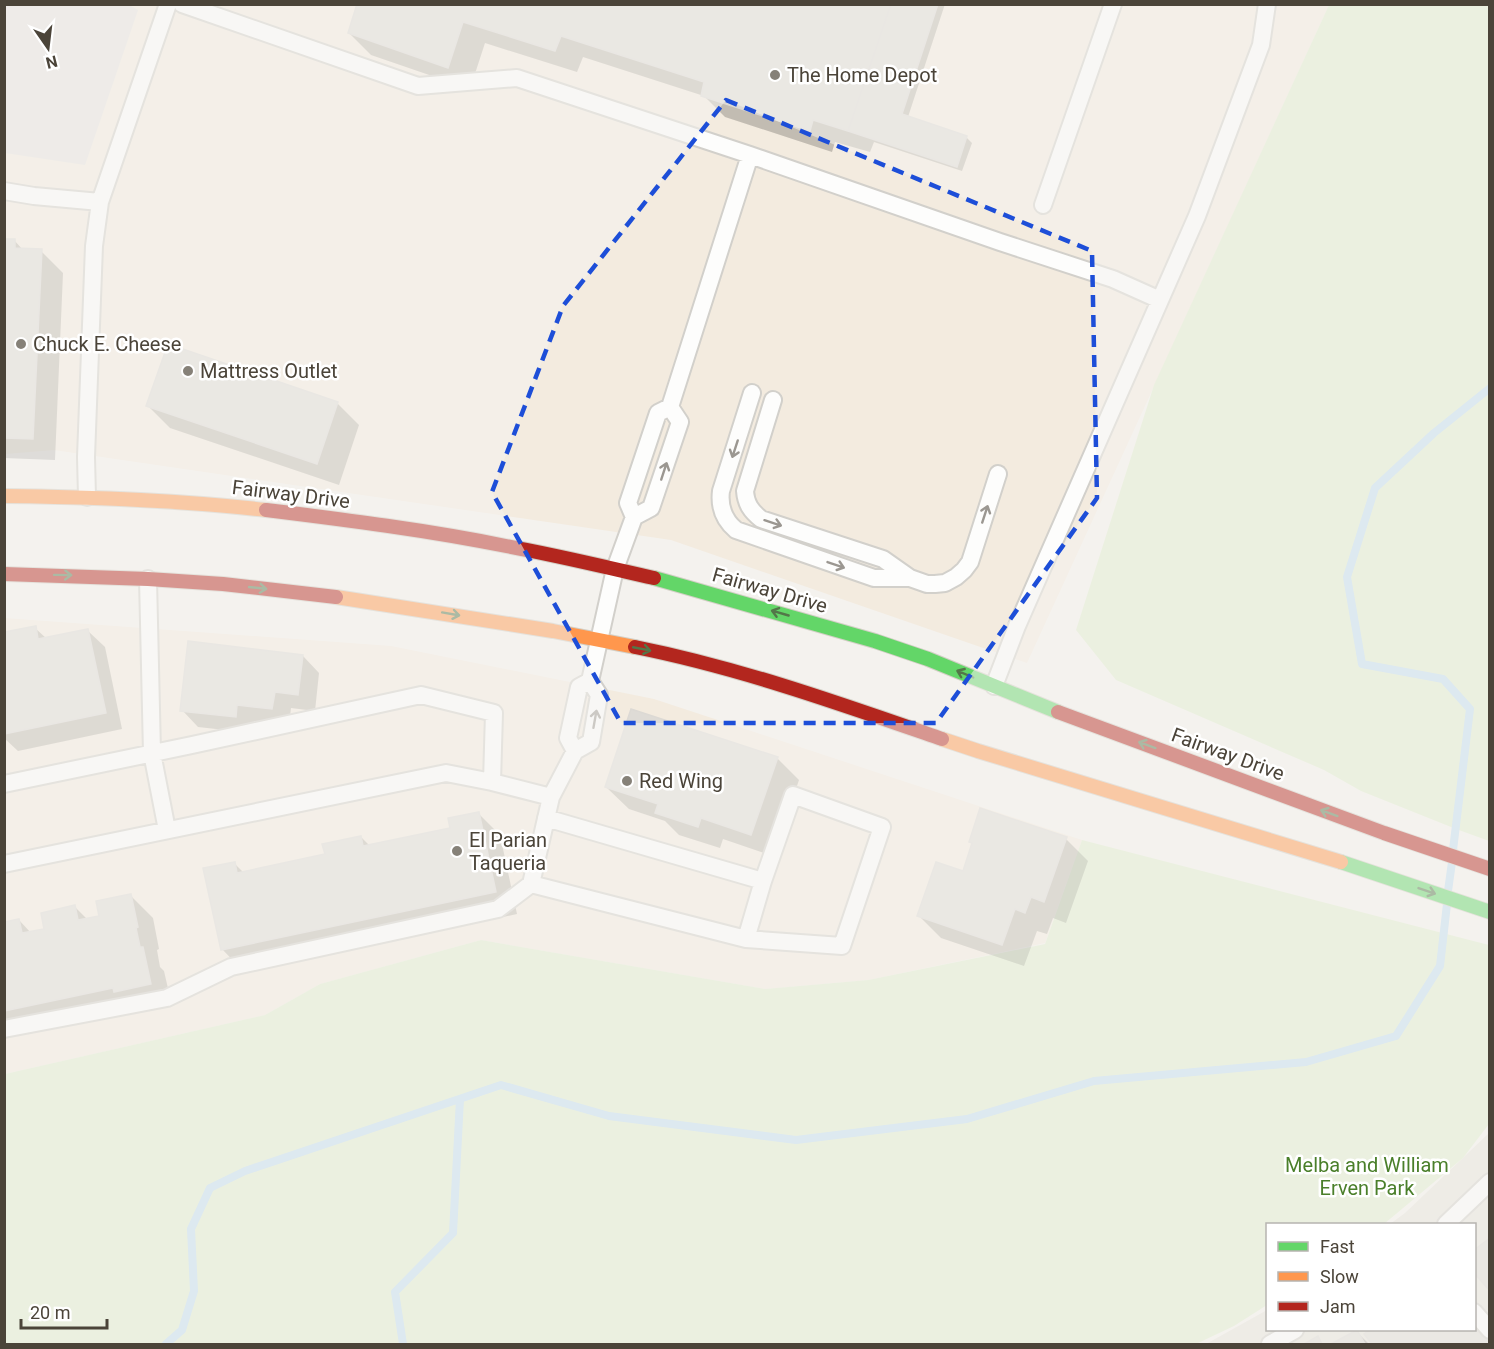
<svg xmlns="http://www.w3.org/2000/svg" width="1494" height="1349" viewBox="0 0 1494 1349" font-family="Roboto,sans-serif">
<style>
.residential{fill:#e7e4dc}
.commercial{fill:#f3ebdf}
.green{fill:#e1eecf}
.parking{fill:#e6e3df}
.shadow{fill:#0003}
.lines{fill:none;stroke-linecap:round;stroke-linejoin:round}
.stream{stroke:#c0ddf1;stroke-width:8}
.building{fill:#dedbd6;stroke:#dcd9d4;stroke-width:1.5}
.lane-casing{stroke:#d2d0cb;stroke-width:20}
.fast-casing{stroke:#d3cfc5;stroke-width:16}
.slow-casing{stroke:#d3cfc5;stroke-width:16}
.jam-casing{stroke:#d3cfc5;stroke-width:16}
.lane{stroke:#fdfdfc;stroke-width:16}
.fast{stroke:#63d668;stroke-width:14}
.slow{stroke:#ff974d;stroke-width:14}
.jam{stroke:#b3261e;stroke-width:14}
.oneway{stroke:#9b9791}
.oneway2{stroke:#537749}
.marked{fill:none;stroke:#1d4ed8;stroke-width:4.5;stroke-dasharray:12 8;stroke-linejoin:round}
.poi-dot{fill:#868178;stroke:#fff;stroke-width:2}
.labels{text-anchor:middle;stroke-width:5;stroke-linejoin:round;paint-order:stroke}
.poi-label{font-size:20px;fill:#4b4439;stroke:#fff;text-anchor:start}
.street-label{font-size:20px;fill:#4b4439;stroke:#fff}
.park-label{font-size:20px;fill:#4a7f2a;stroke:#fff}
</style>
<rect width="100%" height="100%" fill="#f4f2ee"/>
<path class="residential" d="M1489,1133V1344H1206L1267,1310L1268,1330H1474V1224H1390L1405,1213Z"/>
<path class="commercial" d="M5,5H1329L1027,663L671,540L54,450L5,454Z
M4,618L391,646L654,699L1082,840L1045,943L868,980L765,989L481,940L320,984L265,1015L5,1074Z"/>
<path class="green" d="M1329,5H1489V841L1456,829L1361,791L1324,770L1116,680L1076,630L1154,385Z
M1082,840L1489,945V1124L1463,1158L1384,1224H1268L1267,1305L1234,1326L1196,1344H5V1074L265,1015L320,984L481,940L765,989L868,980L1045,944Z"/>
<path class="parking" d="M129,5L138,10L85,165L5,153V5Z"/>
<path class="shadow" d="M359,4H945L908,117L967,138L972,143L962,171L874,142L870,152L835,142L832,152L725,117L704,96L583,57L577,72L485,43L470,89L371,55L349,33Z
M4,240H14L23,250L41,251L63,273L55,460L4,458Z
M337,403L359,425L339,485L170,428L148,406Z
M35,628L47,639L88,631L105,647L122,729L18,751L4,738V634Z
M303,656L319,673L315,711L291,708L289,725L254,721L252,733L198,727L182,710Z
M777,758L799,780L773,856L723,839L720,848L679,835L665,821L629,809L606,787Z
M478,813L500,835L517,914L244,972L222,949L234,863L244,873L326,856L361,837L370,846L452,829Z
M1066,839L1088,861L1066,923L1053,918L1047,934L1037,931L1024,966L941,938L919,916L964,873Z
M130,895L153,918L159,949L157,950L160,967L164,971L172,1006L138,1013L134,1010L4,1038V924L19,920L31,933L46,930L75,907L87,919L101,917Z
M1372,1330H1474L1490,1334V1344H1374L1366,1335Z
M1357,1332L1369,1344H1334Z"/>
<g class="lines">
<path class="stream" d="M1453,850L1470,709L1443,679L1362,664L1347,577L1375,488L1434,433L1490,388
M1448,891L1452,862
M166,1344L182,1330L194,1291L191,1229L210,1188L245,1171L501,1085L609,1116L796,1140L967,1119L1094,1081L1306,1062L1396,1036L1440,966L1447,904
M403,1344L395,1292L453,1233L460,1099"/>
</g>
<path class="building" d="M357,4H891L848,131L813,120L810,131L701,96L704,82L561,36L555,51L463,22L448,68L348,33Z
M891,4H938L902,114L967,136L957,167L848,131Z
M4,239H15V248L42,249L33,439L4,438Z
M168,344L338,402L317,464L146,406Z
M36,626L38,639L88,629L106,713L4,734V632Z
M188,641L303,655L298,695L275,692L272,709L237,705L236,717L180,711Z
M631,709L778,757L751,835L701,818L698,827L655,813L658,804L605,787Z
M980,808L1067,837L1044,902L1031,897L1025,913L1015,909L1002,945L917,916L936,862L963,871L972,843L969,842Z
M479,812L496,892L221,950L203,868L235,862L237,873L325,854L322,844L361,836L363,846L450,828L448,818Z
M131,894L138,927L136,928L140,947H143L151,984L114,992L113,988L4,1011V922L19,919L22,933L44,929L41,913L75,905L78,920L99,916L96,901Z
M1490,1238V1291L1474,1273V1250Z
M1474,1319L1490,1339V1344H1421L1420,1343L1418,1344H1372L1364,1334L1370,1330H1474Z
M1357,1330L1365,1344H1331Z
M1318,1336L1322,1344H1304Z"/>
<g class="lines">
<g class="lane-casing">
<path id="lane" d="M182,4L418,86L517,78L750,155L1000,242L1113,279L1160,300
M4,191L34,196L100,202
M1043,205L1113,4
M752,393L721,491C719,507 724,520 736,530L874,578H910L927,584H935L945,583L956,577L964,570L970,562L998,474
M773,400L745,491C746,504 751,511 761,519L883,559L910,578
M87,497L86,457L94,246L100,202L168,4
M634,517L628,503L658,413L670,407L750,155
M148,579L152,753L167,830
M994,686L1017,626L1197,216L1261,45L1267,4
M575,751L568,738L579,687L590,681
M4,784L192,745L421,695L494,713L492,782
M546,818L763,881L793,795L882,827L842,946L746,939L763,881
M4,864L446,773L492,782L551,797
M531,884L746,939
M4,1029L167,998L231,967L498,909L531,884L551,797L575,751L591,742L599,695L590,681L615,569L634,517L651,508L680,422L670,407
M1446,1224L1490,1182
M1474,1312L1490,1330
M1270,1344L1295,1330"/>
</g>
<g class="fast-casing">
<path id="fast" d="M654,578L875,641L928,659L1058,712
M1341,862L1490,912"/>
</g>
<g class="slow-casing">
<path id="slow" d="M4,496C91,497 179,500 266,510
M336,597L553,631L635,647
M942,739L978,751L1341,862"/>
</g>
<g class="jam-casing">
<path id="jam" d="M266,510C347,520 427,530 506,546C556,555 605,567 654,578
M4,574L148,579L223,584L336,597
M635,647C740,668 841,704 942,739
M1058,712L1384,833L1490,869"/>
</g>
<use href="#lane" class="lane"/>
<use href="#fast" class="fast"/>
<use href="#slow" class="slow"/>
<use href="#jam" class="jam"/>
</g>
<defs><path id="oneway-shaft" d="M-6 0H5M1.5-3L5.5 0L1.5 3" fill="none" stroke-width="1.6" stroke-linecap="round" stroke-linejoin="round" transform="scale(1.5)"/></defs>
<g class="oneway">
<use href="#oneway-shaft" transform="translate(735 449) rotate(108)"/>
<use href="#oneway-shaft" transform="translate(664 471) rotate(-72)"/>
<use href="#oneway-shaft" transform="translate(985 514) rotate(-72)"/>
<use href="#oneway-shaft" transform="translate(773 523) rotate(18)"/>
<use href="#oneway-shaft" transform="translate(836 565) rotate(19)"/>
<use href="#oneway-shaft" transform="translate(595 719) rotate(-80)"/>
</g>
<g class="oneway2">
<use href="#oneway-shaft" transform="translate(63 575) rotate(1)"/>
<use href="#oneway-shaft" transform="translate(258 588) rotate(6)"/>
<use href="#oneway-shaft" transform="translate(780 613) rotate(-164)"/>
<use href="#oneway-shaft" transform="translate(451 614) rotate(10)"/>
<use href="#oneway-shaft" transform="translate(642 649) rotate(11)"/>
<use href="#oneway-shaft" transform="translate(965 674) rotate(-157)"/>
<use href="#oneway-shaft" transform="translate(1147 745) rotate(-160)"/>
<use href="#oneway-shaft" transform="translate(1329 813) rotate(-160)"/>
<use href="#oneway-shaft" transform="translate(1427 891) rotate(19)"/>
</g>
<path d="M0 0H1494V1349H0ZM726,100L1092,251L1097,498L936,723H621L492,492L563,306Z" fill="#f4f2ee" fill-opacity=".55" fill-rule="evenodd"/>
<path class="marked" d="M726,100L1092,251L1097,498L936,723H621L492,492L563,306Z"/>
<g class="poi-dot">
<circle cx="775" cy="75" r="6"/>
<circle cx="21" cy="344" r="6"/>
<circle cx="188" cy="371" r="6"/>
<circle cx="627" cy="781" r="6"/>
<circle cx="457" cy="851" r="6"/>
</g>
<g class="labels">
<g class="poi-label">
<text x="787" y="82">The Home Depot</text>
<text x="33" y="351">Chuck E. Cheese</text>
<text x="200" y="378">Mattress Outlet</text>
<text x="639" y="788">Red Wing</text>
<text x="469" y="847">El Parian<tspan x="469" dy="23">Taqueria</tspan></text>
</g>
<g class="street-label">
<text transform="translate(291 494) rotate(7)" y="7">Fairway Drive</text>
<text transform="translate(770 590) rotate(16)" y="7">Fairway Drive</text>
<text transform="translate(1228 754) rotate(20)" y="7">Fairway Drive</text>
</g>
<g class="park-label">
<text x="1367" y="1172">Melba and William<tspan x="1367" dy="23">Erven Park</tspan></text>
</g>
</g>
<rect width="1494" height="1349" fill="none" stroke="#4b4439" stroke-width="12"/>
<rect x="1266" y="1223" width="210" height="108" fill="#ffffff" stroke="#b7b4b0" stroke-width="1.5"/>
<rect x="1278" y="1242" width="30" height="9" fill="#63d668" stroke="#b7b4b0" stroke-width="1.5"/>
<text x="1320" y="1253" font-size="18" fill="#4b4439">Fast</text>
<rect x="1278" y="1272" width="30" height="9" fill="#ff974d" stroke="#b7b4b0" stroke-width="1.5"/>
<text x="1320" y="1283" font-size="18" fill="#4b4439">Slow</text>
<rect x="1278" y="1302" width="30" height="9" fill="#b3261e" stroke="#b7b4b0" stroke-width="1.5"/>
<text x="1320" y="1313" font-size="18" fill="#4b4439">Jam</text>
<g transform="translate(48 48) rotate(166)" stroke="#ffffff" stroke-width="4.5" paint-order="stroke">
<path d="M0-4.5L10 22L0 15L-10 22Z" fill="#4b4439"/>
<text y="-9" font-size="16" font-weight="bold" text-anchor="middle" fill="#4b4439">N</text>
</g>
<path d="M21 1319v9h86v-9" fill="none" stroke="#4b4439" stroke-width="3"/>
<text x="30" y="1319" font-size="18" fill="#4b4439" stroke="#ffffff" stroke-width="4.5" paint-order="stroke">20 m</text>
</svg>
